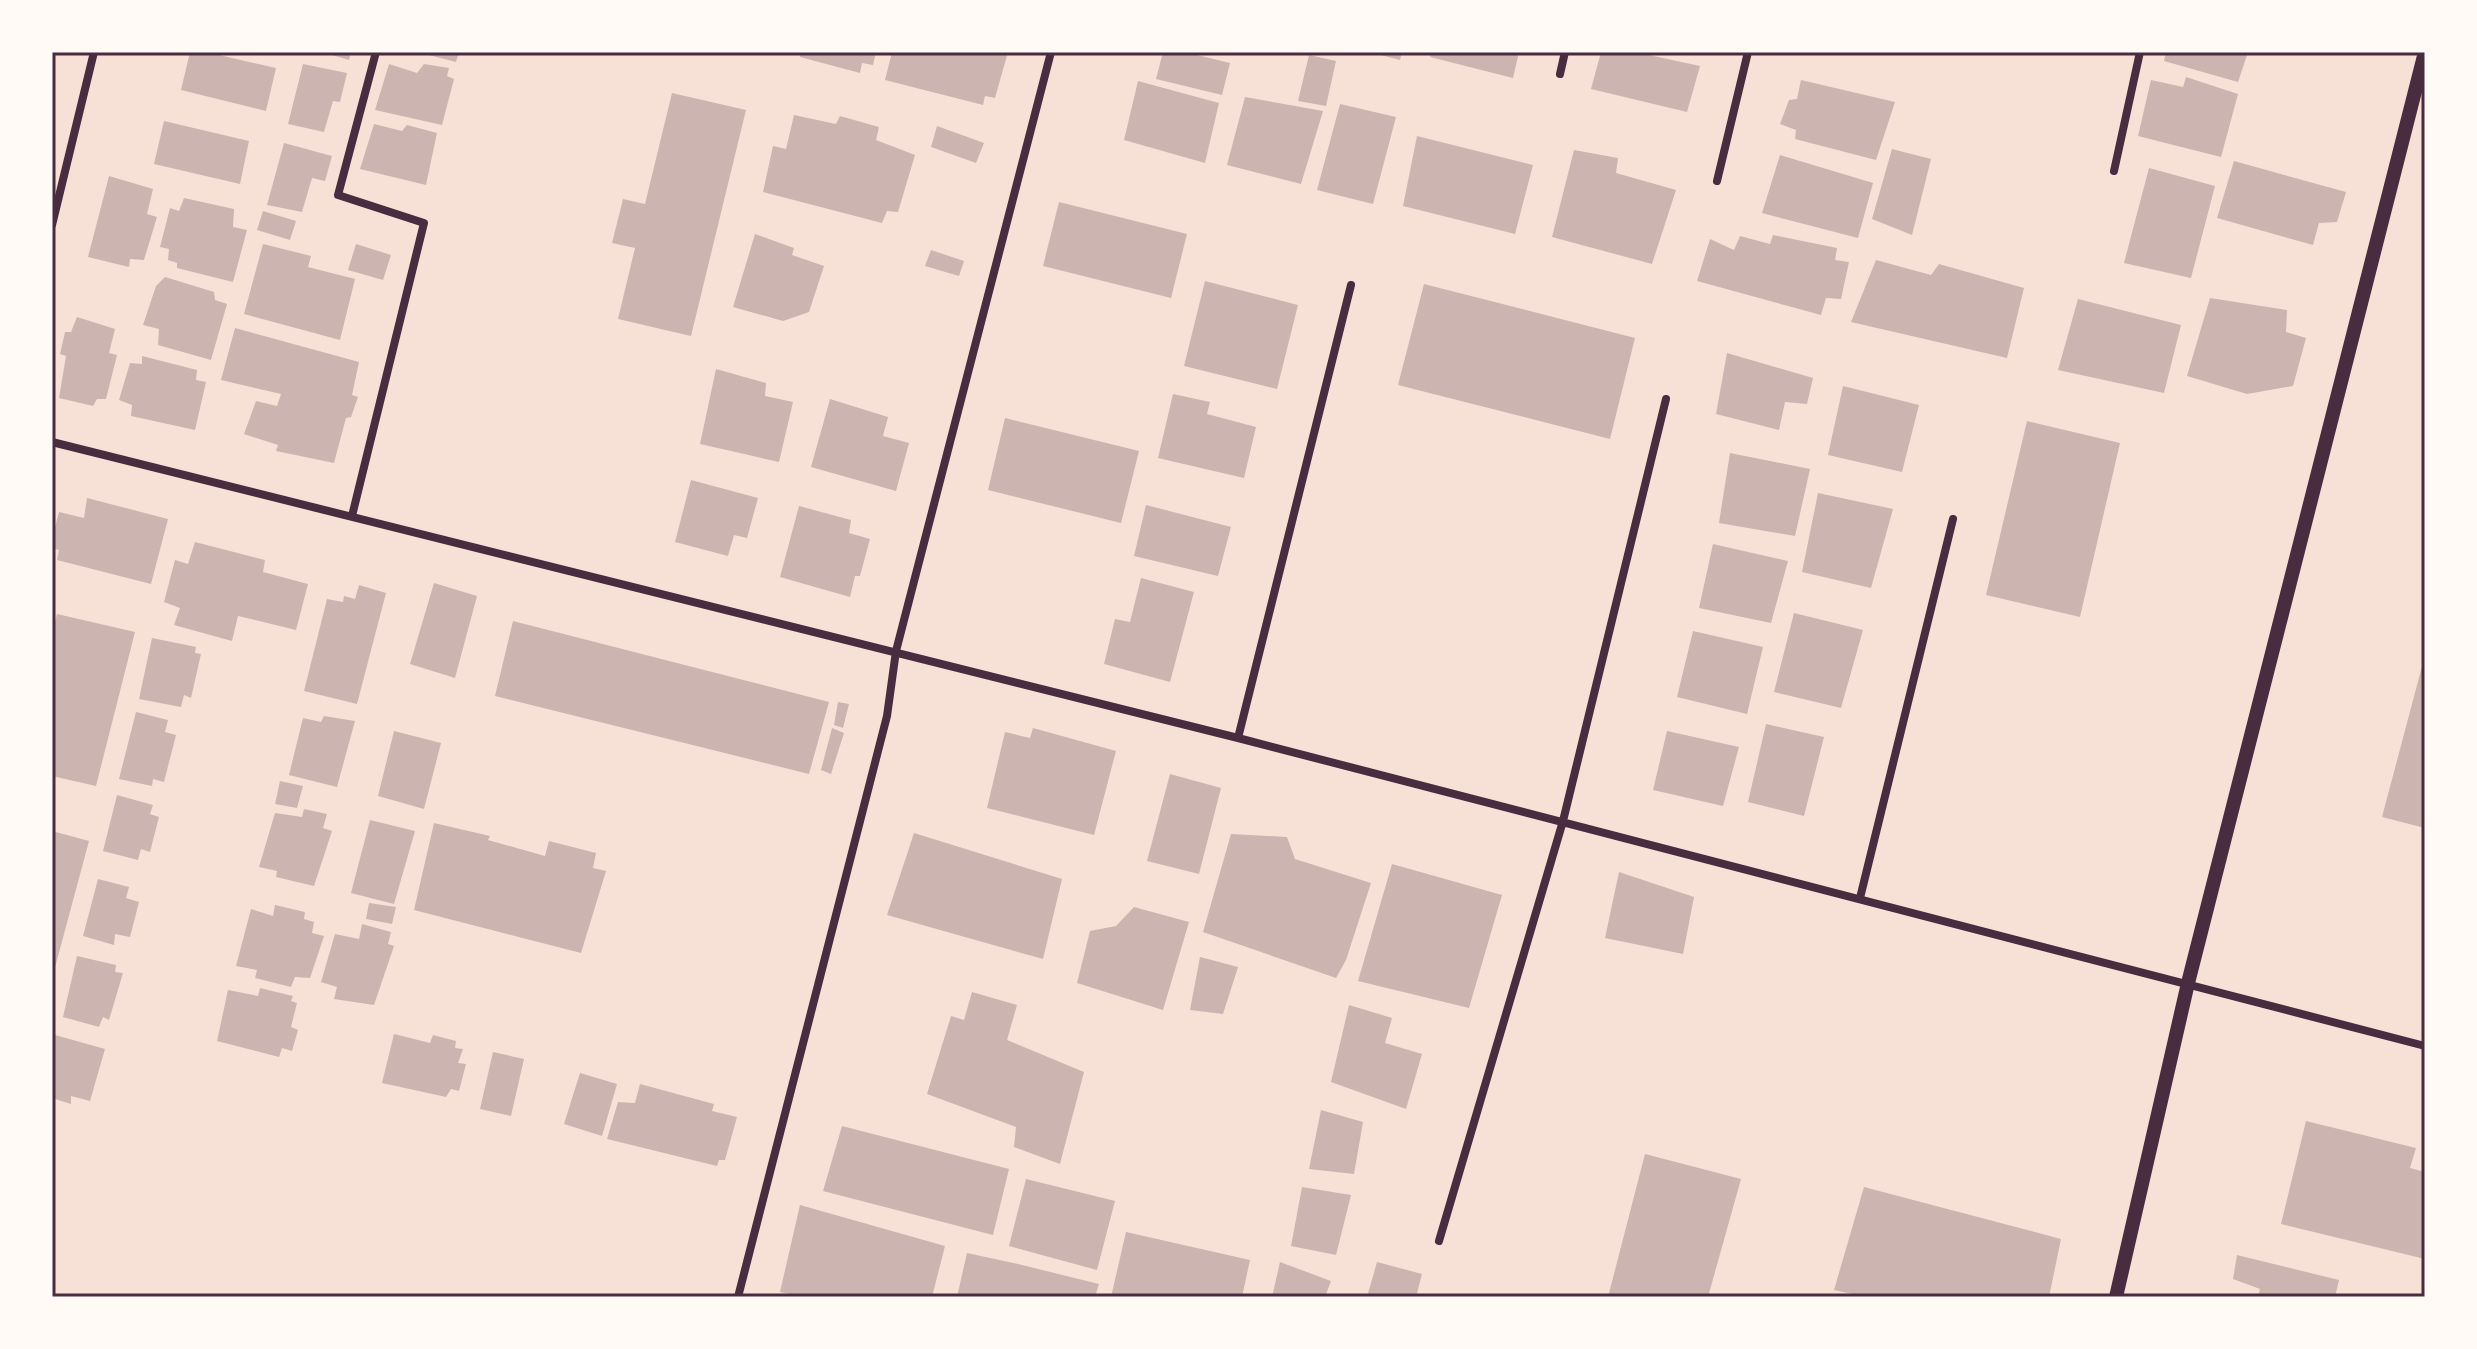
<svg xmlns="http://www.w3.org/2000/svg" width="2477" height="1349" viewBox="0 0 2477 1349" font-family="Cabin,sans-serif">
<style>
.building{fill:#ccb4b1}
.lines{fill:none;stroke-linecap:round;stroke-linejoin:round}
.minor{stroke:#4a2c40;stroke-width:8}
.tertiary{stroke:#4a2c40;stroke-width:14}
.neatline{fill:none;stroke:#4a2c40;stroke-width:3}
</style>
<rect width="100%" height="100%" fill="#f7e1d7"/>
<path class="building" d="M190,52H206L276,68L266,111L181,90Z
M322,52H351L349,60Z
M417,52H459L456,62Z
M801,52H876L873,65L862,63L860,73L800,57Z
M892,52H1008L995,98L985,96L983,105L885,80Z
M1163,52H1185L1230,63L1222,95L1156,79Z
M1369,52H1402L1400,60Z
M1432,52H1519L1513,78L1430,57Z
M1601,52H1635L1700,66L1687,112L1591,89Z
M2166,52H2248L2238,82L2164,61Z
M1309,55L1336,61L1326,106L1298,101Z
M303,64L347,73L340,102L333,101L324,132L288,124Z
M389,64L417,73L424,64L449,68L447,76L454,79L442,125L375,110Z
M2186,77L2238,94L2221,157L2138,136L2151,80L2183,87Z
M1801,80L1895,102L1876,160L1795,139L1796,130L1780,124L1789,100L1797,99Z
M1138,81L1219,103L1205,163L1124,140Z
M672,93L746,110L691,336L618,319L635,248L612,243L623,199L645,204Z
M1245,97L1323,111L1301,184L1227,165Z
M1340,104L1396,117L1373,204L1317,190Z
M794,115L836,124L840,116L879,127L876,140L915,155L898,212L887,211L882,223L763,192L773,146L786,149Z
M164,121L249,141L240,184L154,164Z
M374,124L402,131L407,125L437,133L426,185L360,169Z
M937,126L984,143L976,163L931,147Z
M1417,136L1533,165L1515,234L1403,206Z
M284,143L332,156L325,181L312,178L302,212L267,205Z
M1892,149L1931,159L1912,235L1872,219Z
M1574,150L1618,158L1616,173L1676,190L1652,264L1552,237Z
M1780,155L1873,183L1858,238L1762,213Z
M2234,161L2346,192L2337,222L2319,223L2313,245L2217,218Z
M2149,168L2215,186L2191,278L2124,263Z
M109,176L153,189L147,214L157,217L144,260L130,259L129,267L88,257Z
M184,198L234,209L233,227L247,230L233,282L177,268V263L168,260L169,249L160,247L170,208L179,211Z
M1059,202L1187,234L1171,298L1043,266Z
M263,211L296,221L290,240L257,230Z
M755,234L794,248L792,255L824,266L809,312L783,321L733,307Z
M1773,235L1837,248L1835,260L1849,262L1841,299L1826,298L1821,315L1697,281L1710,239L1734,250L1740,236L1770,244Z
M263,244L311,256L308,267L355,279L340,340L244,314Z
M356,244L391,255L383,280L348,270Z
M931,250L964,261L959,276L925,266Z
M1876,260L1931,275L1939,264L2024,288L2007,358L1851,322Z
M165,277L214,292L215,300L227,304L211,360L158,345L159,329L143,325L156,286Z
M1205,281L1298,305L1277,389L1184,366Z
M1424,284L1635,338L1610,439L1398,385Z
M2210,298L2287,310L2286,332L2306,338L2293,386L2247,394L2187,376Z
M2078,299L2181,325L2164,393L2058,370Z
M77,317L115,329L109,353L117,355L106,399H97L93,406L59,398L66,356L60,354L65,332H71Z
M235,328L359,362L352,395L358,397L351,417L346,418L334,463L276,451L278,445L244,434L256,401L277,406L281,394L221,380Z
M1727,353L1813,378L1807,404L1785,402L1779,430L1716,414Z
M142,356L197,370L196,380L206,382L195,430L131,416L132,405L119,400L130,363L142,364Z
M716,369L766,383L765,396L793,402L779,462L700,444Z
M1843,386L1919,405L1902,472L1828,455Z
M1173,394L1210,402L1207,414L1256,427L1244,478L1158,458Z
M830,399L888,417L883,436L909,443L896,491L811,467Z
M1005,418L1139,451L1121,523L988,490Z
M2027,421L2120,443L2080,617L1986,595Z
M1730,453L1810,469L1795,536L1719,523Z
M691,480L758,498L747,538L734,535L728,556L675,542Z
M1818,493L1893,509L1871,588L1802,572Z
M87,498L168,519L151,584L57,560L59,550L52,548V539L59,512L84,518Z
M1146,505L1231,527L1218,576L1134,556Z
M799,506L851,520L849,533L870,539L860,576H855L850,597L780,577Z
M195,542L265,560L263,572L308,584L296,630L238,616L232,641L174,625L180,608L164,602L175,560L188,564Z
M1713,544L1788,561L1771,623L1699,608Z
M1141,578L1194,592L1170,682L1104,664L1115,619L1130,622Z
M434,583L477,596L455,678L410,664Z
M359,585L386,593L357,704L304,691L327,599L343,602L344,596L355,599Z
M1794,613L1863,630L1841,708L1774,692Z
M57,614L135,632L96,786L52,776V633Z
M513,621L829,702L809,774L495,696Z
M1693,631L1763,647L1747,714L1677,697Z
M152,638L196,647L195,653L201,654L191,698L184,695L181,707L139,699Z
M2425,655V828L2382,817Z
M838,702L849,704L843,728L834,725Z
M136,712L168,720L165,732L176,735L164,782L153,779L152,786L119,779Z
M324,716L355,721L337,787L289,775L303,718L321,722Z
M1766,724L1824,737L1804,816L1748,802Z
M832,728L844,733L831,774L821,770Z
M1033,728L1116,751L1094,835L987,808L1005,732L1030,738Z
M394,731L441,743L424,809L378,796Z
M1667,731L1739,747L1723,806L1653,790Z
M1170,774L1221,788L1199,874L1147,861Z
M280,781L303,786L297,808L275,804Z
M117,795L153,805L150,814L159,817L150,852L141,849L138,860L103,851Z
M304,809L327,814L323,828L332,831L314,886L276,877L277,871L259,867L275,813L302,817Z
M370,820L415,831L394,904L351,893Z
M434,823L490,836L488,840L545,856L549,841L596,853L593,868L606,871L581,953L414,910Z
M52,831L89,841L53,975H52Z
M914,833L1062,879L1043,959L887,915Z
M1231,834L1287,837L1295,859L1371,883L1346,960L1336,978L1203,932Z
M1392,864L1502,895L1469,1008L1358,981Z
M1619,872L1694,897L1683,954L1605,938Z
M98,879L129,887L126,898L139,902L130,937L115,934L114,945L83,936Z
M369,903L396,907L392,924L366,919Z
M275,905L305,912L304,919L314,922L312,933L324,936L310,978L295,977L291,987L255,978L257,970L236,966L251,909L273,916Z
M1134,907L1189,922L1163,1010L1077,983L1090,931L1116,926Z
M362,924L391,932L388,944L394,946L374,1005L334,999L337,987L321,982L335,934L359,939Z
M77,956L116,965L115,972L123,973L109,1020L103,1017L99,1027L63,1017Z
M1200,957L1238,967L1223,1014L1190,1010Z
M260,988L293,996L291,1001L297,1003L291,1027L298,1030L292,1051L282,1048L279,1057L217,1041L228,990L258,996Z
M972,992L1017,1005L1007,1040L1084,1072L1060,1164L1014,1147L1016,1127L927,1094L951,1016L964,1020Z
M1349,1005L1392,1018L1385,1043L1422,1054L1406,1109L1331,1082Z
M394,1034L430,1043L433,1035L456,1041L455,1048L463,1049L458,1063L466,1064L459,1091L451,1089L446,1097L382,1083Z
M55,1035L105,1049L90,1101L71,1096V1104L52,1098Z
M493,1052L524,1059L511,1116L480,1109Z
M580,1073L617,1084L602,1136L564,1124Z
M640,1084L714,1104L712,1111L737,1117L725,1160H719L717,1166L607,1139L618,1102L635,1103Z
M1321,1110L1363,1122L1354,1174L1309,1169Z
M2306,1121L2416,1148L2410,1168L2425,1172V1259L2281,1224Z
M842,1126L1009,1169L993,1235L823,1191Z
M1645,1154L1741,1179L1708,1297H1608Z
M1026,1179L1115,1201L1097,1270L1009,1246Z
M1302,1187L1351,1195L1336,1255L1291,1246Z
M1864,1187L2061,1239L2049,1297H1866L1834,1290Z
M800,1205L945,1246L932,1297H804L780,1292Z
M1126,1232L1250,1260L1242,1297H1111Z
M967,1253L1018,1264L1099,1284L1095,1297H957Z
M2237,1255L2339,1280L2335,1297H2258L2260,1289L2233,1279Z
M1280,1262L1331,1281L1325,1297H1272Z
M1377,1262L1422,1274L1416,1297H1367Z"/>
<g class="lines">
<path class="minor" d="M1560,74L1565,52
M2114,171L2140,52
M1717,181L1748,52
M52,225L94,52
M52,442L1238,738L2425,1046
M352,516L424,223L338,195L376,52
M1238,738L1351,285
M1860,898L1953,519
M1439,1241L1563,821L1666,399
M738,1297L887,716L896,651L1051,52"/>
<path class="tertiary" d="M2116,1297L2188,983L2425,52"/>
</g>
<rect width="2477" height="1349" fill="none" stroke="#fffaf5" stroke-width="108"/>
<rect x="54" y="54" width="2369" height="1241" class="neatline"/>
</svg>
